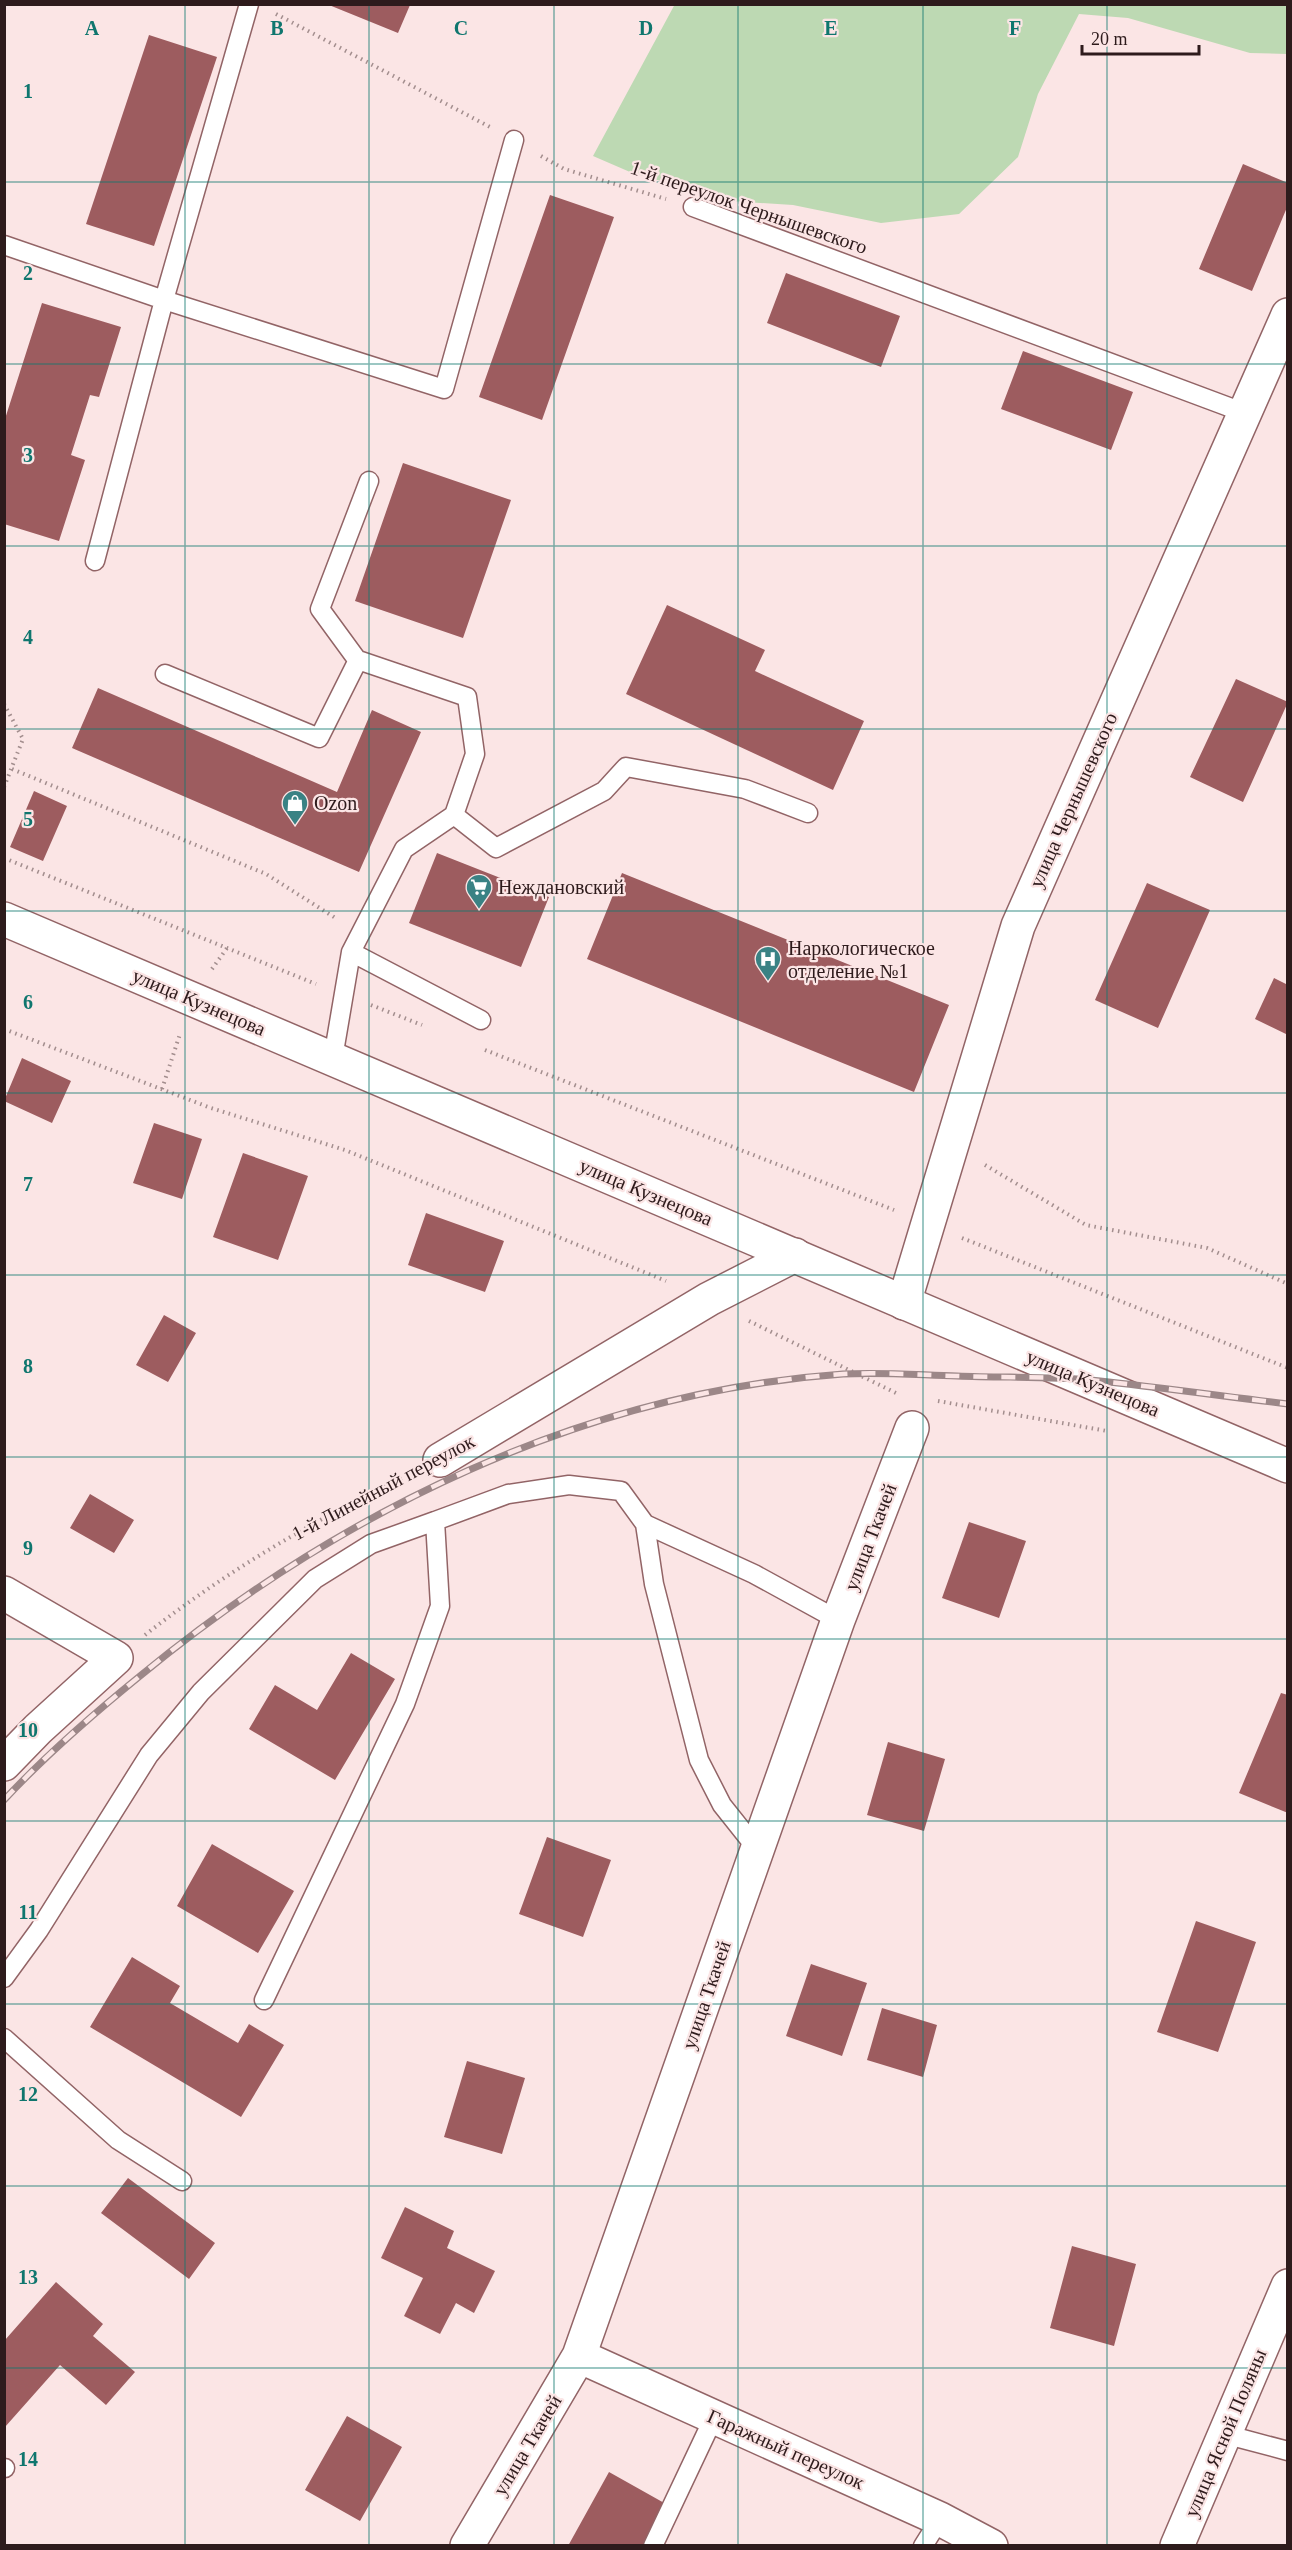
<svg xmlns="http://www.w3.org/2000/svg" width="1292" height="2550" viewBox="0 0 1292 2550" font-family="'Times New Roman',serif">
<style>
.green{fill:#bdd9b3}
.building{fill:#9d5c5f}
.lines{fill:none;stroke-linecap:round;stroke-linejoin:round}
.lane-casing{stroke:#926466;stroke-width:21}
.street-casing{stroke:#926466;stroke-width:36}
.secondary-casing{stroke:#926466;stroke-width:36}
.path{stroke:#a38e8e;stroke-width:4;stroke-dasharray:1.5 4.5;stroke-linecap:butt}
.lane{stroke:#fff;stroke-width:18}
.street{stroke:#fff;stroke-width:33}
.secondary{stroke:#fff;stroke-width:33}
.rail-casing{stroke:#9c8788;stroke-width:7}
.rail{stroke:#fbe5e5;stroke-width:4.5;stroke-dasharray:14;stroke-linecap:butt}
.grid{fill:none;stroke:#0f766e;stroke-width:1.5;stroke-opacity:0.55}
.labels{text-anchor:middle;stroke-width:4.5;stroke-linejoin:round;paint-order:stroke}
.street-label{font-size:20px;fill:#2e1b1c;stroke:#fbe5e5}
.poi-label{font-size:20px;fill:#2e1b1c;stroke:#fbe5e5;text-anchor:start}
.grid-label{font-size:20px;text-anchor:middle;font-weight:bold;fill:#0f766e;stroke:#fbe5e5;stroke-width:4.5;stroke-linejoin:round;paint-order:stroke}
</style>
<rect width="100%" height="100%" fill="#fbe5e5"/>
<path class="green" d="M675,4L1287,5V54L1250,53L1128,18L1079,14L1038,94L1018,157L959,214L881,223L793,205L730,201L630,172L593,156Z"/>
<path class="building" d="M329,5H410L398,33Z
M149,35L217,57L154,246L86,224Z
M1243,164L1288,183V205L1252,291L1199,269Z
M550,195L614,217L542,420L479,397Z
M786,273L900,316L881,367L767,323Z
M42,303L121,327L99,397L90,395L71,455L85,460L59,541L4,524V422Z
M1023,351L1133,392L1111,450L1001,409Z
M403,463L511,500L463,638L355,601Z
M667,605L765,650L755,671L864,721L833,790L626,694Z
M1236,679L1288,702L1243,802L1190,777Z
M98,688L337,792L372,710L421,732L359,872L72,748Z
M34,791L67,806L43,861L10,847Z
M437,853L549,897L521,967L409,923Z
M622,873L949,1005L914,1092L587,959Z
M1147,883L1210,910L1158,1028L1095,1000Z
M1274,978L1288,985V1035L1255,1019Z
M22,1058L71,1081L52,1123L4,1101Z
M154,1123L202,1139L182,1199L133,1183Z
M243,1153L308,1176L278,1260L213,1237Z
M426,1213L504,1241L485,1292L408,1265Z
M164,1315L196,1333L168,1382L136,1365Z
M90,1494L134,1520L114,1553L70,1528Z
M969,1522L1026,1541L999,1618L942,1598Z
M351,1653L395,1679L335,1780L249,1729L275,1685L317,1710Z
M1281,1693L1288,1695V1813L1239,1793Z
M888,1742L945,1759L924,1831L867,1815Z
M547,1837L611,1860L583,1937L519,1914Z
M212,1844L294,1891L258,1953L177,1906Z
M1196,1921L1256,1942L1218,2052L1157,2032Z
M132,1957L180,1986L170,2003L238,2043L249,2024L284,2045L241,2117L90,2027Z
M811,1964L867,1983L842,2056L786,2036Z
M882,2008L937,2025L923,2077L867,2060Z
M467,2061L525,2078L502,2154L444,2137Z
M128,2178L215,2243L189,2279L101,2213Z
M405,2207L454,2231L447,2248L495,2271L474,2313L456,2303L440,2334L404,2316L423,2278L381,2258Z
M1072,2246L1136,2264L1114,2346L1050,2328Z
M56,2282L103,2324L93,2336L135,2372L106,2405L60,2365L5,2427V2340Z
M347,2416L402,2447L360,2521L305,2490Z
M609,2472L666,2504L643,2546H568Z"/>
<g class="lines">
<g class="lane-casing">
<path id="lane" d="M693,207L1245,413
M4,245L164,300L444,389L514,140
M95,561L164,300L249,4
M358,661L320,609L369,481
M165,674L319,738L358,660L467,697L475,754L454,815L404,849L351,952L333,1058
M454,815L496,848L604,791L626,767L745,789L808,813
M351,952L481,1020
M645,1524L654,1584L699,1760L722,1805L757,1849
M4,1978L39,1930L149,1755L201,1692L315,1579L371,1544L435,1521
M264,2000L405,1704L440,1606L435,1521L508,1494L569,1485L621,1491L645,1524L754,1574L838,1620
M4,2038L118,2140L182,2181
M1224,2434L1288,2451
M4,2468H5
M653,2546L714,2417
M923,2546L940,2519"/>
</g>
<g class="street-casing">
<path id="street" d="M904,1303L1018,926L1288,315
M440,1460L709,1299L795,1255
M4,1593L116,1658L38,1729L4,1764
M579,2356L940,2519L991,2546
M467,2546L579,2356L838,1620L912,1428
M1177,2546L1288,2286"/>
</g>
<g class="secondary-casing">
<path id="secondary" d="M4,919L1288,1466"/>
</g>
<path class="path" d="M276,14L490,127
M541,156L564,169L666,199
M4,704L23,739L4,787
M12,769L266,874L337,919
M4,858L316,984
M212,969L227,948
M371,1005L422,1025
M4,1029L211,1108L345,1150L666,1281
M485,1050L894,1210
M162,1089L180,1034
M985,1165L1086,1225L1207,1248L1288,1284
M962,1238L1288,1368
M749,1321L898,1394
M938,1401L1107,1431
M145,1635C228,1570 314,1520 409,1475"/>
<use href="#lane" class="lane"/>
<use href="#street" class="street"/>
<use href="#secondary" class="secondary"/>
<g class="rail-casing">
<path id="rail" d="M4,1800C46,1755 92,1715 140,1676C339,1512 583,1392 843,1374C881,1372 919,1375 957,1376C1001,1378 1047,1376 1091,1380C1157,1387 1222,1396 1288,1404"/>
</g>
<use href="#rail" class="rail"/>
</g>
<path class="grid" d="M185,4V2546M369,4V2546M554,4V2546M738,4V2546M923,4V2546M1107,4V2546M4,182H1288M4,364H1288M4,546H1288M4,729H1288M4,911H1288M4,1093H1288M4,1275H1288M4,1457H1288M4,1639H1288M4,1821H1288M4,2004H1288M4,2186H1288M4,2368H1288"/>
<defs>
<g id="shop-pin" transform="scale(1.35)"><path d="M0 17L-7.5 6A9.5 9.5 0 1 1 7.5 6Z" fill="#3a8284" stroke="#fbe5e5"/><path d="M-5-2.5h2.3a2.7 3.5 0 0 1 5.4 0H5L5.5 6h-11ZM-1.5-2.5h3a1.5 2.3 0 0 0-3 0Z" fill="#fff"/></g>
<g id="supermarket-pin" transform="scale(1.35)"><path d="M0 17L-7.5 6A9.5 9.5 0 1 1 7.5 6Z" fill="#3a8284" stroke="#fbe5e5"/><path d="M-6-5.5h2.5l.6 2H6L4.5 2H-2.5L-4.4-4H-6ZM-1.5 3.2a1.3 1.3 0 1 0 .1 0ZM3 3.2a1.3 1.3 0 1 0 .1 0Z" fill="#fff"/></g>
<g id="hospital-pin" transform="scale(1.35)"><path d="M0 17L-7.5 6A9.5 9.5 0 1 1 7.5 6Z" fill="#3a8284" stroke="#fbe5e5"/><path d="M-5-5h3v3.5h4V-5h3V5h-3V1.5h-4V5h-3Z" fill="#fff"/></g>
</defs>
<g fill-rule="evenodd">
<use href="#shop-pin" x="295" y="803"/>
<use href="#supermarket-pin" x="479" y="887"/>
<use href="#hospital-pin" x="768" y="959"/>
</g>
<g class="labels">
<g class="street-label">
<text transform="translate(749 207) rotate(19)" y="7">1-й переулок Чернышевского</text>
<text transform="translate(1073 800) rotate(-66)" y="7">улица Чернышевского</text>
<text transform="translate(199 1002) rotate(23)" y="7">улица Кузнецова</text>
<text transform="translate(646 1192) rotate(23)" y="7">улица Кузнецова</text>
<text transform="translate(1093 1383) rotate(23)" y="7">улица Кузнецова</text>
<text transform="translate(383 1487) rotate(-28)" y="7">1-й Линейный переулок</text>
<text transform="translate(870 1537) rotate(-69)" y="7">улица Ткачей</text>
<text transform="translate(706 1995) rotate(-71)" y="7">улица Ткачей</text>
<text transform="translate(1225 2433) rotate(-67)" y="7">улица Ясной Поляны</text>
<text transform="translate(527 2445) rotate(-59)" y="7">улица Ткачей</text>
<text transform="translate(786 2449) rotate(24)" y="7">Гаражный переулок</text>
</g>
<g class="poi-label">
<text x="314" y="810">Ozon</text>
<text x="498" y="894">Неждановский</text>
<text x="788" y="955">Наркологическое<tspan x="788" dy="23">отделение №1</tspan></text>
</g>
</g>
<g class="grid-label">
<text x="92" y="35">A</text>
<text x="277" y="35">B</text>
<text x="461" y="35">C</text>
<text x="646" y="35">D</text>
<text x="831" y="35">E</text>
<text x="1015" y="35">F</text>
<text x="28" y="98">1</text>
<text x="28" y="280">2</text>
<text x="28" y="462">3</text>
<text x="28" y="644">4</text>
<text x="28" y="826">5</text>
<text x="28" y="1009">6</text>
<text x="28" y="1191">7</text>
<text x="28" y="1373">8</text>
<text x="28" y="1555">9</text>
<text x="28" y="1737">10</text>
<text x="28" y="1919">11</text>
<text x="28" y="2101">12</text>
<text x="28" y="2284">13</text>
<text x="28" y="2466">14</text>
</g>
<rect width="1292" height="2550" fill="none" stroke="#2e1b1c" stroke-width="12"/>
<path d="M1082 45v9h117v-9" fill="none" stroke="#2e1b1c" stroke-width="3"/>
<text x="1091" y="45" font-size="18" fill="#2e1b1c" stroke="#fbe5e5" stroke-width="4.5" paint-order="stroke">20 m</text>
</svg>
